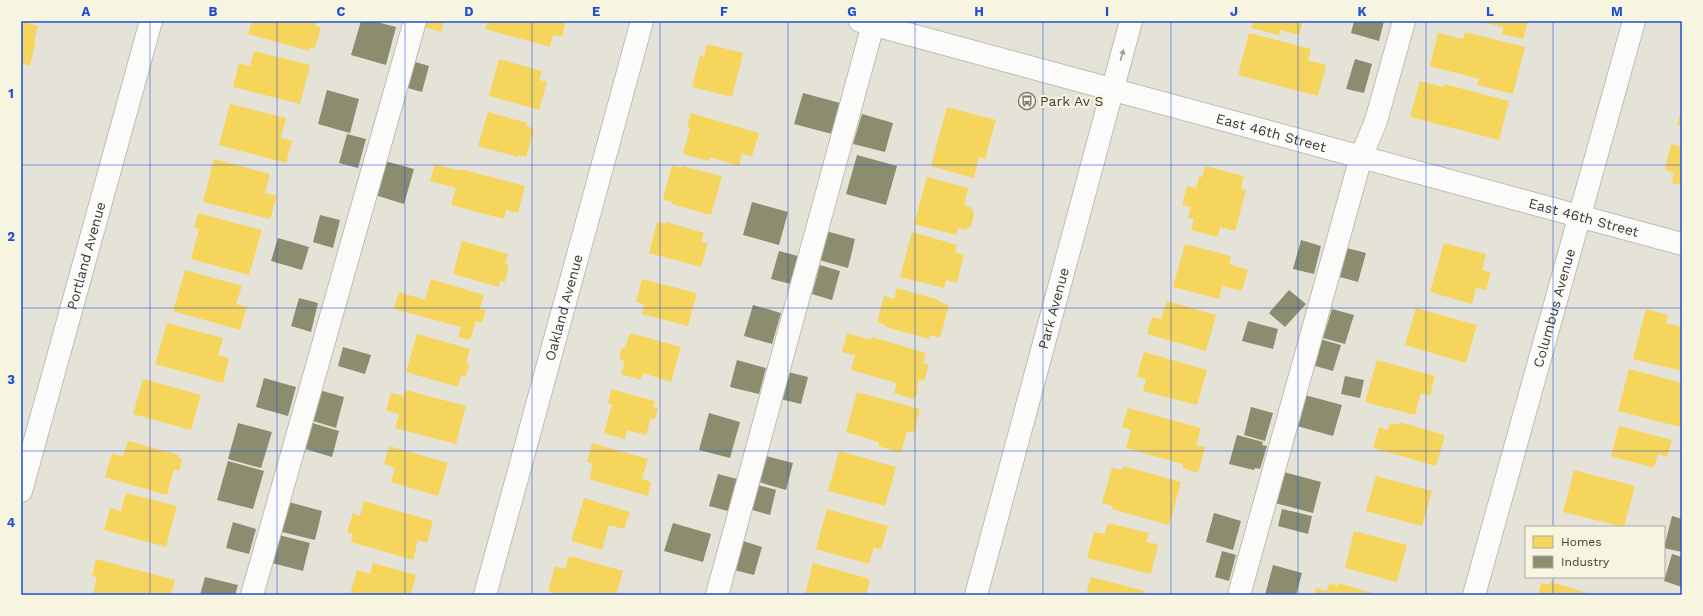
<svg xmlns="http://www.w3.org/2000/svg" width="1703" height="616" viewBox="0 0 1703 616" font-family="'Work Sans',sans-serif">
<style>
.homes{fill:#f6d55c}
.industry{fill:#8c8c6e}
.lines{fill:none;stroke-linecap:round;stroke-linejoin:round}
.minor-casing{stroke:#bebcb4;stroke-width:24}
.major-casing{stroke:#bebcb4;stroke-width:24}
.minor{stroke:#fbfbf9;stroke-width:22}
.major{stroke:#fbfbf9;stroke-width:22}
.oneway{fill:#9c9b96}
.grid{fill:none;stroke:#1d4ed8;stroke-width:1;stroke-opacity:0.55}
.labels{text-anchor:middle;stroke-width:4;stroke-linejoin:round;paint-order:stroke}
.poi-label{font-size:14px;fill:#3c3b33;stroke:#f7f4e0;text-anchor:start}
.street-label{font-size:14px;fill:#3c3b33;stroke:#f7f4e0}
.neatline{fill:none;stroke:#1d4ed8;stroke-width:1.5}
.grid-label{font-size:13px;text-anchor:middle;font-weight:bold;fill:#1d4ed8}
</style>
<rect width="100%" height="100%" fill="#e5e2d8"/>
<path class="homes" d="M21,21L30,22V24L38,26L34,41H36L30,66L21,63Z
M252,21H317L316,26L321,28L315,48L310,47L309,51L248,34Z
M426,21H444L441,32L425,27Z
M488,21H566L562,37L553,35L550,47L485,29Z
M1253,21H1303L1299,35L1280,30L1279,35L1251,28Z
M1528,21L1523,39L1502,34L1503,27L1483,22Z
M1465,32L1525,47L1513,94L1477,85L1479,79L1430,66L1438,33L1463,39Z
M1249,33L1311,49L1308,60L1326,65L1318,96L1238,75Z
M707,44L743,53L732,97L692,87L700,56L704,57Z
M254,51L310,65L300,104L233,87L239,63L250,66Z
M499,59L542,71L539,80L547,82L539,110L489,96Z
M1420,81L1443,87L1444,84L1509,101L1499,140L1410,117Z
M230,104L286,118L281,138L292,141L286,163L219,145Z
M947,107L996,120L985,159L979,157L974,178L931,166Z
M1682,107V126L1677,125Z
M488,112L527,123V126L534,129L526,157L519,155L518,157L478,146Z
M691,113L759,133L752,156L742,154L739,166L710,157L709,161L683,154L690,128L687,127Z
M1671,144L1682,147V185L1672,183L1674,173L1665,170Z
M214,159L270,174L265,193L277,196L270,219L203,202Z
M435,164L460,171L461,169L525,186L518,213L506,210L504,219L451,205L456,188L430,181Z
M672,165L681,168L682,166L722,176L711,215L671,204L672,202L663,199Z
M1205,166L1244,176L1241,188L1246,190L1235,231L1220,227L1218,237L1191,230L1194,219L1188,218L1191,207L1182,205L1187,186L1196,188L1199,177H1202Z
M927,177L968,188L964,205L971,207L974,213L971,226L965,230L958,228L956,235L914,224Z
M198,213L262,230L249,275L191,259L199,229L194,228Z
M657,222L665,224L666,222L704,233L701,242L708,243L701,267L649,253Z
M912,232L957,245L955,252L964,255L957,283L946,280L944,288L900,277Z
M462,241L508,254L505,264L509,265L505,282L500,281L499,287L453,274Z
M1444,243L1486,254L1482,270L1491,272L1486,290L1476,288L1472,304L1430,292Z
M1185,244L1231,256L1229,264L1248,270L1242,291L1222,286L1219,299L1173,287Z
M185,270L242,286L236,304L247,307L240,330L173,311Z
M431,279L484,295L480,308L486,310L482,323L476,321L470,340L458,337L461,327L394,309L399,292L425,300Z
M642,279L697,293L688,326L642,314L644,304L636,302Z
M897,288L939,300V302L949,305L940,338L930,335L929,339L885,327V325L877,322L884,296L894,299Z
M1167,301L1216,315L1206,351L1147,334L1152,317L1161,319Z
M1416,308L1477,325L1466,363L1405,345Z
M1646,309L1668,315L1666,323L1682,327V371L1633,359Z
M167,323L223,338L218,355L229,358L223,383L155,364Z
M630,333L681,347L671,382L643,373L641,380L621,374L625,361L619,359L622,347L625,348Z
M847,333L871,340L872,337L926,353L923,363L929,365L924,381L918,380L917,395L913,399L894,393L897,383L851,370L855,355L842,352Z
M417,334L470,349L466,363L469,364L466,377L461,376L458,387L406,372Z
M1144,352L1207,370L1197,405L1143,391L1146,379L1137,377Z
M1377,360L1435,376L1430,396L1421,393L1415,415L1365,402Z
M1629,369L1682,383V418L1680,427L1618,411Z
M143,379L201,395L191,430L133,414Z
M611,389L655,401L653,407L658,408L655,419L651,418L646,435L627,430L625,439L604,433L612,404L608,403Z
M406,390L466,406L456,444L395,428L399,414L386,410L391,393L404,396Z
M857,392L920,409L914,433L907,431L901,453L878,446L879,442L846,432Z
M1128,408L1201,428L1196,445L1205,447L1198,473L1182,468L1183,464L1126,448L1131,430L1122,427Z
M1400,422L1445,435L1436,466L1373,448L1379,427L1388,430L1390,423L1399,425Z
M1619,426L1672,440L1667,457L1658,454L1654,468L1611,456Z
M128,441L179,455L178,458L182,460L179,471L174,469L167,495L105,477L112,453L123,457Z
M592,443L648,459L642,479L651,482L648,496L589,479L593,464L587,462Z
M389,446L448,463L438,496L391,482L395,468L384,464Z
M839,451L896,467L885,506L828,491Z
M1123,466L1181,482L1169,525L1112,509L1113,506L1102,503L1112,468L1122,470Z
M1574,470L1635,486L1624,527L1563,512Z
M1376,476L1432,491L1422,526L1366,511Z
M126,493L177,506L166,547L104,530L110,508L121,511Z
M584,498L630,512L624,529L609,525L602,550L571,541Z
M364,501L433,521L427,543L418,540L413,560L351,542L353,534L347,533L353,513L360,516Z
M827,509L888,526L881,550L874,547L869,564L816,549Z
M1108,523L1149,533L1146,542L1158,544L1151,574L1087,558L1094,532L1105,534Z
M1354,531L1407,545L1397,582L1345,568Z
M569,556L623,571L616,595H561L548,591L555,566L565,569Z
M96,559L175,580L171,595L93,594L97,577L92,576Z
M373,563L416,575L411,595H350L357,570L370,574Z
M813,563L870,579L866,595H805Z
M1091,577L1145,591L1144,595H1086Z
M1551,582L1594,595H1538L1541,583L1549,585Z
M1329,583L1338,586V583L1379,595H1314L1316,588L1327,591Z"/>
<path class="industry" d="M361,21H373L396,27L386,65L351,55Z
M1354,21H1384L1379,41L1351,33Z
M1355,59L1372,64L1364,93L1346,89Z
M412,61L429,66L422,92L404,87Z
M327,90L359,99L350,133L318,124Z
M803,93L840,103L832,134L794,124Z
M862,114L893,123L885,152L853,144Z
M347,134L366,139L358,168L339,163Z
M857,155L897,166L886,205L846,194Z
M385,161L414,169L404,204L375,195Z
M752,202L788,212L779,245L743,235Z
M320,215L340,220L333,248L313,242Z
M826,231L855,239L848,268L819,260Z
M278,238L309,247L302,270L271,261Z
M1301,240L1321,246L1314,274L1293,269Z
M1347,248L1366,253L1358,282L1340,277Z
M779,251L798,256L791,284L771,279Z
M820,265L840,271L832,300L812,294Z
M1289,290L1306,304L1285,327L1269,313Z
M299,298L318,303L311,332L291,326Z
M753,305L781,313L772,344L744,336Z
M1332,309L1354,315L1345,344L1323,338Z
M1248,321L1278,329L1273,349L1242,341Z
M1320,339L1341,345L1333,371L1312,365Z
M343,347L371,355L365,374L338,366Z
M737,360L766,368L759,394L730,387Z
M788,372L808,377L801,404L780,399Z
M1345,376L1364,380L1360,398L1341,394Z
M264,378L296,387L288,416L256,407Z
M319,390L344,397L336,428L310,420Z
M1305,395L1342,405L1333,436L1297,426Z
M1251,407L1273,413L1265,441L1244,435Z
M709,413L740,422L730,458L699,450Z
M309,422L339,431L332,457L302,448Z
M238,423L272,432L261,468L228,459Z
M1237,435L1263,442L1262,445L1267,446L1260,469L1255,468L1254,470L1229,464Z
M766,456L793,463L786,490L759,482Z
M228,461L264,471L253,509L217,500Z
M1284,472L1321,482L1313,513L1275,503Z
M718,474L737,479L728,511L709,506Z
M758,485L776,490L770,515L752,510Z
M285,501L322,511L315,540L278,531Z
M1282,509L1312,516L1308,534L1278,526Z
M1214,513L1241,521L1233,550L1206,542Z
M1672,516L1682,519V552L1664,548Z
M233,522L256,529L249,554L226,548Z
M673,523L711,534L703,562L664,551Z
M279,535L310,543L303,571L272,563Z
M743,541L762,547L754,575L734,570Z
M1222,551L1236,555L1229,581L1215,577Z
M1672,554L1682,557V587L1664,581Z
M1273,565L1302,573L1296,595H1265Z
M205,577L238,585L235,595H200Z"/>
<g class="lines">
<g class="minor-casing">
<g id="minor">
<path id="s1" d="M21,491L151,21"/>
<path d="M252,595L415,21"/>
<path id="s2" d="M485,595L642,21"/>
<path d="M717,595L874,21"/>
<path id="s3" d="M976,595L1131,21"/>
<path d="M1239,595L1351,193L1361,157L1376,121L1404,21"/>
<path id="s4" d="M1474,595L1634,21"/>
</g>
</g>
<g class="major-casing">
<g id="major">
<path id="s5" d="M860,21L1682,244"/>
</g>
</g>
<use href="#minor" class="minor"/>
<use href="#major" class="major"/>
</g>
<defs><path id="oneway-solid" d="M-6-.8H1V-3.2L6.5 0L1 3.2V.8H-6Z"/></defs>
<use class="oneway" href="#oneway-solid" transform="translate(1122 55) rotate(-74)"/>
<path class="grid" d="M150,21V595M277,21V595M405,21V595M532,21V595M660,21V595M788,21V595M915,21V595M1043,21V595M1171,21V595M1298,21V595M1426,21V595M1553,21V527M21,165H1682M21,308H1682M21,451H1682M1553,577V595"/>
<defs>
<g id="bus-ring" transform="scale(0.9)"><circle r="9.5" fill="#f7f4e0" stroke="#77756d" stroke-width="1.5"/><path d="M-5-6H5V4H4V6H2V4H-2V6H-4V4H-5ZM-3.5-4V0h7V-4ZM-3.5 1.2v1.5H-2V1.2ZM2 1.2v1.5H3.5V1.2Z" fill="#77756d"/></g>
</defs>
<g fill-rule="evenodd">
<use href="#bus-ring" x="1027" y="101"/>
</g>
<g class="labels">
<g class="poi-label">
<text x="1040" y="106">Park Av S</text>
</g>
<g class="street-label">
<text dy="5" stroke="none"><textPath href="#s5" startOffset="426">East 46th Street</textPath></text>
<text dy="5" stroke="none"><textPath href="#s5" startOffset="750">East 46th Street</textPath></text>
<text dy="5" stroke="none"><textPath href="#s1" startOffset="244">Portland Avenue</textPath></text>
<text dy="5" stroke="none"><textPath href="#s2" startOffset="298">Oakland Avenue</textPath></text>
<text dy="5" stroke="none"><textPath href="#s3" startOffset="297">Park Avenue</textPath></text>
<text dy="5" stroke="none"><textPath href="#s4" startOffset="298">Columbus Avenue</textPath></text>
</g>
</g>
<rect width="1703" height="616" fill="none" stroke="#f7f4e0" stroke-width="44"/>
<rect x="1525" y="526" width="140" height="52" fill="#f7f4e0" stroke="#acaa9b"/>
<rect x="1533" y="536" width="20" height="12" fill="#f6d55c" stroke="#acaa9b"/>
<text x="1561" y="546" font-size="12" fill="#3c3b33">Homes</text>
<rect x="1533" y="556" width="20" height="12" fill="#8c8c6e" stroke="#acaa9b"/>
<text x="1561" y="566" font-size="12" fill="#3c3b33">Industry</text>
<rect x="22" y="22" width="1659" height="572" class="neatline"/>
<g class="grid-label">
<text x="86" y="16">A</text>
<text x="213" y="16">B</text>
<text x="341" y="16">C</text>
<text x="469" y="16">D</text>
<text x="596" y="16">E</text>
<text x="724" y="16">F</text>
<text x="852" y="16">G</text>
<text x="979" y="16">H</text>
<text x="1107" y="16">I</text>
<text x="1234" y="16">J</text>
<text x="1362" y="16">K</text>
<text x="1490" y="16">L</text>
<text x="1617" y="16">M</text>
<text x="11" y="98">1</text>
<text x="11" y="241">2</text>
<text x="11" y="384">3</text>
<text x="11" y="527">4</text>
</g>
</svg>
